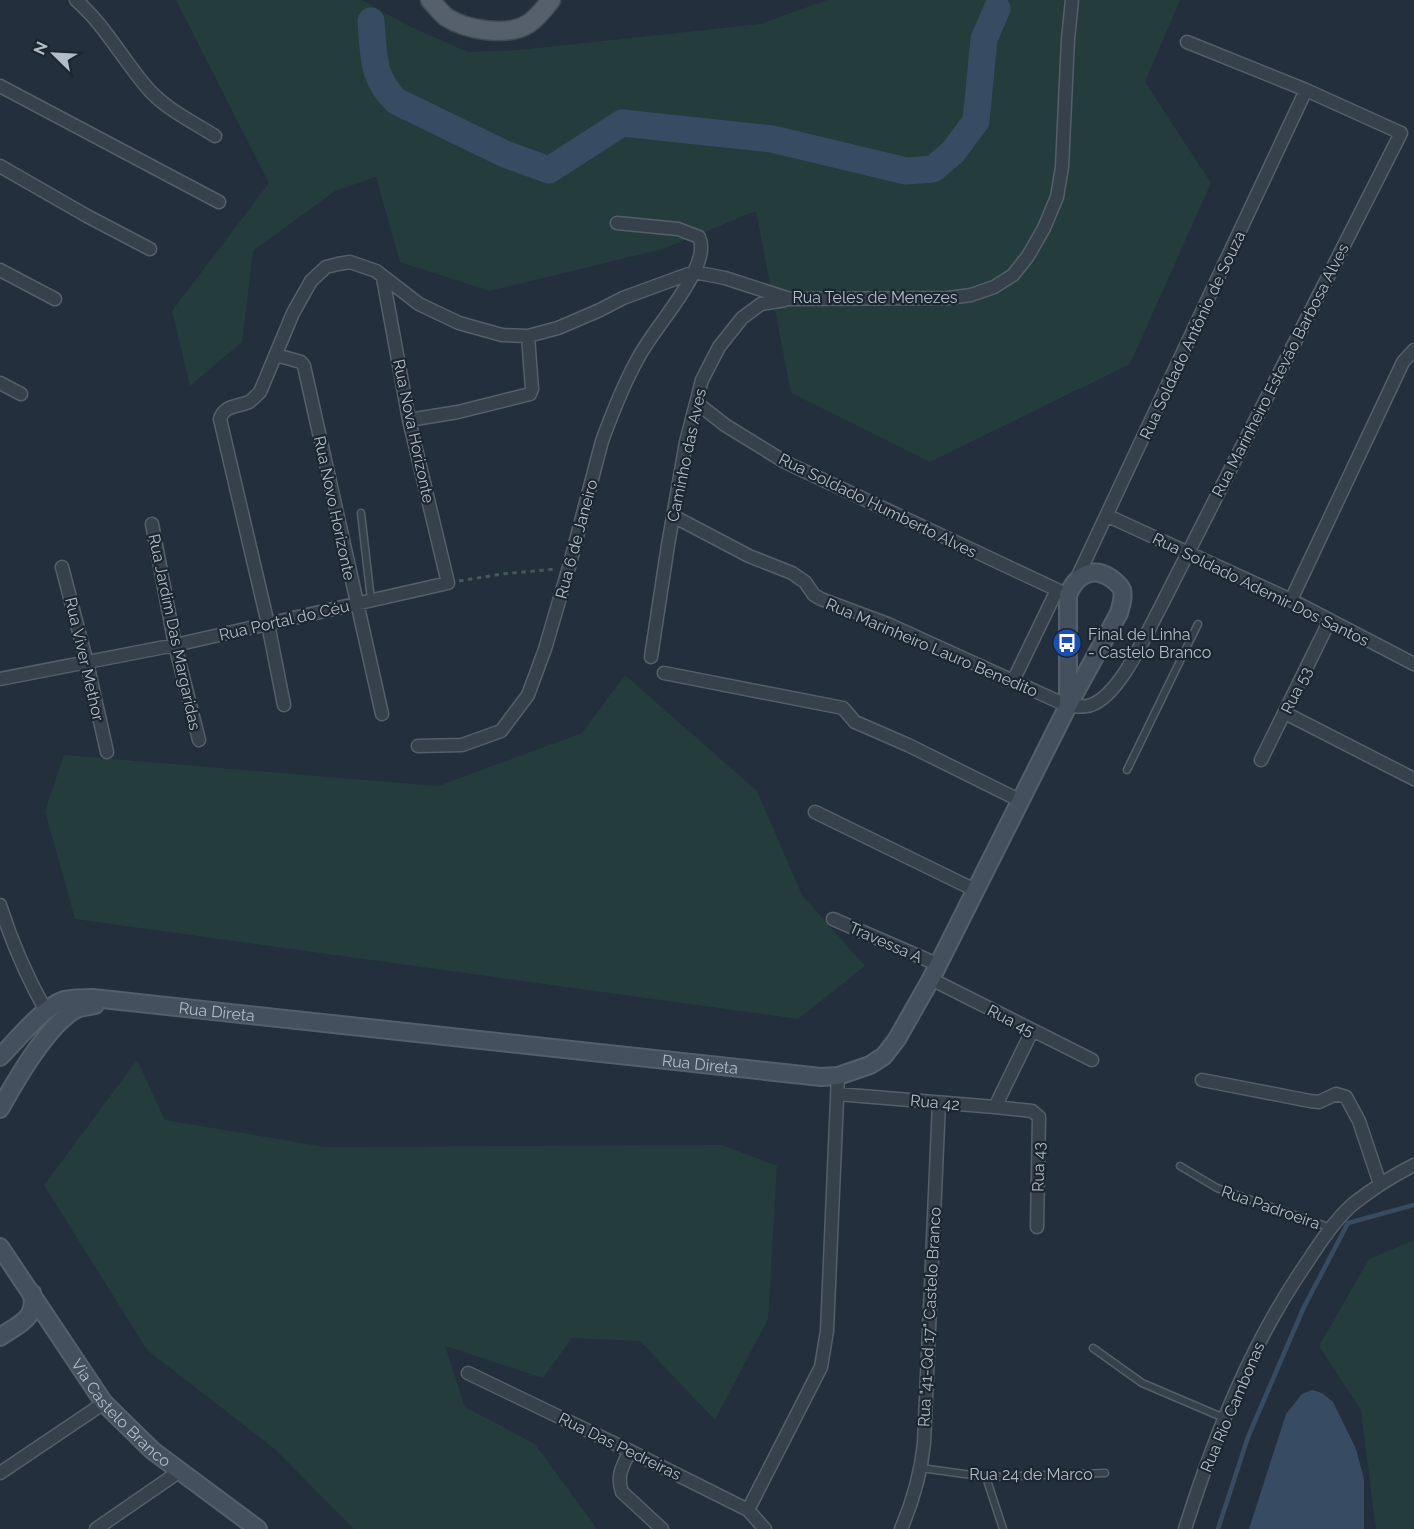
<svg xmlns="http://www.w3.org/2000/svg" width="1414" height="1529" viewBox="0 0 1414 1529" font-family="Raleway,sans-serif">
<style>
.green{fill:#253c3d}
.water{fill:#374c63}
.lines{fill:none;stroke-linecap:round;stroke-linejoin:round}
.stream{stroke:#374c63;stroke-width:4.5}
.river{stroke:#374c63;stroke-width:27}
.lane-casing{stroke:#555f6a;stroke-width:9}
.street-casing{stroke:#555f6a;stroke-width:15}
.secondary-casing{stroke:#555f6a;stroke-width:20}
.primary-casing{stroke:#404a55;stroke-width:21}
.path{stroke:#43595a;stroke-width:3;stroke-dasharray:4.5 4.5;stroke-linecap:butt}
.lane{stroke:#37414c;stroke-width:6}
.street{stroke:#37414c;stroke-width:12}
.secondary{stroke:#45505f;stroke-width:16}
.primary{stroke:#55606c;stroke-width:18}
.labels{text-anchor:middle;stroke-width:4.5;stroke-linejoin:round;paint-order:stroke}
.street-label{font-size:16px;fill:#b2bcc8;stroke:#1c2631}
.poi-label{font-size:16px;fill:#b2bcc8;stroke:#1c2631;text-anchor:start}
</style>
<rect width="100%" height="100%" fill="#232f3c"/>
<path class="green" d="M176,0H362L411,27L468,52L519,50L760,24L827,0H1180L1145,82L1211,183L1130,364L930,462L791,393L756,211L663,249L489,291L400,262L376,177L335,191L253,251L242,342L190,386L172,311L269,183Z
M625,675L757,791L802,895L865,966L798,1019L75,919L45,811L64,755L438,786L582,733Z
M137,1060L165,1120L325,1147L722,1145L777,1166L768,1319L715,1420L640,1341L572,1338L543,1378L445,1346L465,1407L535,1444L597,1529H354L276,1450L147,1350L44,1185Z
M1414,1240V1529H1376L1361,1410L1319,1346L1369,1259Z"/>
<path class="water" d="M1312,1390L1322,1393L1333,1402L1356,1449L1364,1479V1529H1249L1286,1414L1302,1394Z"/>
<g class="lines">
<path class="stream" d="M1218,1529L1248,1437L1304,1307L1348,1223L1414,1205"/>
<path class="river" d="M371,21C374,54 371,76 396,101L505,154L549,170L622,123L772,139L906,171L933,169L953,152L976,121L984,39L997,9"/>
<g class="lane-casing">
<path id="lane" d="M361,513L371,600
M1127,770L1198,624
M1180,1166L1217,1188L1331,1228
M1093,1348L1142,1383L1224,1418
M921,1468L986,1477L1105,1473
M986,1477L1003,1529"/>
</g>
<g class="street-casing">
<path id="street" d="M76,0C106,26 124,62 150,91C168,110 193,122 215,136
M0,86L219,202
M0,166L87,216L150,249
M0,270L55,299
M276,355L301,362L304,366L382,714
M0,383L21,394
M697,403L725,425L785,462L1068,595
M409,420L458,412L530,394L532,389L528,336
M673,516L749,556L792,573L805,582L814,595L821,599L888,624L1068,706C1075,706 1083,708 1091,705C1120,695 1146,634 1160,608L1401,133L1306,90L1187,42
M1108,516L1291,600L1414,664
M152,524L175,645L199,740
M62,567L87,663L107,752
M1076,580L1306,90
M1291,600L1403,362L1414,350
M651,657L668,545L686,442L702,380L719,347L742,318L761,304L785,300
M664,673L843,708L855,722L908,745L1021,801
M0,679L175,645L448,583L409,420L383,278
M1013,681L1057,590
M284,705L268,624L220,419C224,405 237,407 249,402C253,399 257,395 260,392L293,313L311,281L326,267L338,264L350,262L376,271L419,304L459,323L502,335L528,336L558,328L600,310L623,298L694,272L725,278L790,299L948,298L971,295L994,287L1013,275L1028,256L1044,228L1057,197L1062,167L1068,39L1072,0
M1285,713L1414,779
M418,746L462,745L501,731L528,695L545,649L569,567L602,441C613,411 625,380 641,353C657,326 681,300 694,272C699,262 704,248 699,237L678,229L617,223
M1261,760L1330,620
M815,812L977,891
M0,905C12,943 27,977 46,1011
M833,919L939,965
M931,979L1092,1060
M1202,1080L1310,1101L1319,1102L1336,1094L1346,1097L1359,1121L1380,1184
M837,1094L995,1107L1032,1111L1039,1117L1037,1227
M995,1107L1032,1031
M468,1373L630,1451L748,1510L765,1529
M630,1451C623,1465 616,1476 622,1492L662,1529
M0,1473L104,1403
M748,1510L821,1367L827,1331L838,1076
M96,1529L180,1471
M901,1529C913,1501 921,1473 924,1443L939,1103
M1185,1529C1215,1434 1251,1343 1308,1261C1321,1241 1335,1220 1353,1204C1372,1189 1392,1176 1414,1165"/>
</g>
<g class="secondary-casing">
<g id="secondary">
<path id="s1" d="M0,1057C17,1040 42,1008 64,1000C74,998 83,998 93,998L821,1077L838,1076L870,1065L884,1056L897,1039L931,979L1068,706L1119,613C1121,606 1124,597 1122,590C1120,585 1116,582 1112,579C1093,565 1076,575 1068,595V706"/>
<path d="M0,1109C16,1080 45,1029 73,1011C79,1007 87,1006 95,1005"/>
<path id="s2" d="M0,1247L104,1403L153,1451L258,1529"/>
<path d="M0,1337C19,1324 37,1319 32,1293"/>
</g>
</g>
<g class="primary-casing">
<path id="primary" d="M430,0C435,5 440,12 446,17C466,30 507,37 528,24C537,18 545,8 551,0"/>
</g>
<path class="path" d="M459,581L502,574L556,569"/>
<use href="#lane" class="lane"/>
<use href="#street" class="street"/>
<use href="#secondary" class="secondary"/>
<use href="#primary" class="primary"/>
</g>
<defs>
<g id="bus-disc" transform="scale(1.5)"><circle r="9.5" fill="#1a4fb4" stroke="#1c2631"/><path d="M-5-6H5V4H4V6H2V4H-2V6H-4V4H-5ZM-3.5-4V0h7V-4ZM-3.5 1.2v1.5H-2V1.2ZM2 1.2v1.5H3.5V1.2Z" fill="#fff"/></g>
</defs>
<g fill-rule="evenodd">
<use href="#bus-disc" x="1067" y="643"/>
</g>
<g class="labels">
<g class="street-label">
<text x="875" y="303">Rua Teles de Menezes</text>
<text transform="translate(1192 335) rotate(-65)" y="6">Rua Soldado Antônio de Souza</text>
<text transform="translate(1280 370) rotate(-63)" y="6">Rua Marinheiro Estevão Barbosa Alves</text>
<text transform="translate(414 431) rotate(78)" y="6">Rua Nova Horizonte</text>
<text transform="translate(686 455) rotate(-78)" y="6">Caminho das Aves</text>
<text transform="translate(878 505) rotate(26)" y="6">Rua Soldado Humberto Alves</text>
<text transform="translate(335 508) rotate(78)" y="6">Rua Novo Horizonte</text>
<text transform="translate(576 539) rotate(-75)" y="6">Rua 6 de Janeiro</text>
<text transform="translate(1261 589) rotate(26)" y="6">Rua Soldado Ademir Dos Santos</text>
<text transform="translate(284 620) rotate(-13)" y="6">Rua Portal do Céu</text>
<text transform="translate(175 632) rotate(78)" y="6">Rua Jardim Das Margaridas</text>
<text transform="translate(932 647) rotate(23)" y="6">Rua Marinheiro Lauro Benedito</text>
<text transform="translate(85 659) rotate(77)" y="6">Rua Viver Methor</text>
<text transform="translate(1296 690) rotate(-64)" y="6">Rua 53</text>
<text transform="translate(886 942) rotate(24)" y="6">Travessa A</text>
<text dy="6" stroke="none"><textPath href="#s1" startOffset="240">Rua Direta</textPath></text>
<text transform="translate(1011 1020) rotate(27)" y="6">Rua 45</text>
<text dy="6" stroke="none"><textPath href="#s1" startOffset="726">Rua Direta</textPath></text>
<text transform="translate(935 1102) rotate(5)" y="6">Rua 42</text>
<text transform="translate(1038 1167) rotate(-89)" y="6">Rua 43</text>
<text transform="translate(1271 1207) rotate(19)" y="6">Rua Padroeira</text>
<text transform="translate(929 1317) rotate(-87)" y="6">Rua "41-Qd 17" Castelo Branco</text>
<text transform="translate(1232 1407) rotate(-67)" y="6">Rua Rio Cambonas</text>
<text dy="6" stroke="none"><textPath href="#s2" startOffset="206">Via Castelo Branco</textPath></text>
<text transform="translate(620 1446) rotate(26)" y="6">Rua Das Pedreiras</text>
<text x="1031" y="1480">Rua 24 de Marco</text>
</g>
<g class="poi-label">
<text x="1088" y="640">Final de Linha<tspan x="1088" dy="18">- Castelo Branco</tspan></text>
</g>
</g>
<g transform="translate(54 54) rotate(294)" stroke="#1c2631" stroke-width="4.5" paint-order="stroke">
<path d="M0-4.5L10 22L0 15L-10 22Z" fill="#b2bcc8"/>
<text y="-9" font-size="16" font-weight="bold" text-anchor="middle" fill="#b2bcc8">N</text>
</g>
</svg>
